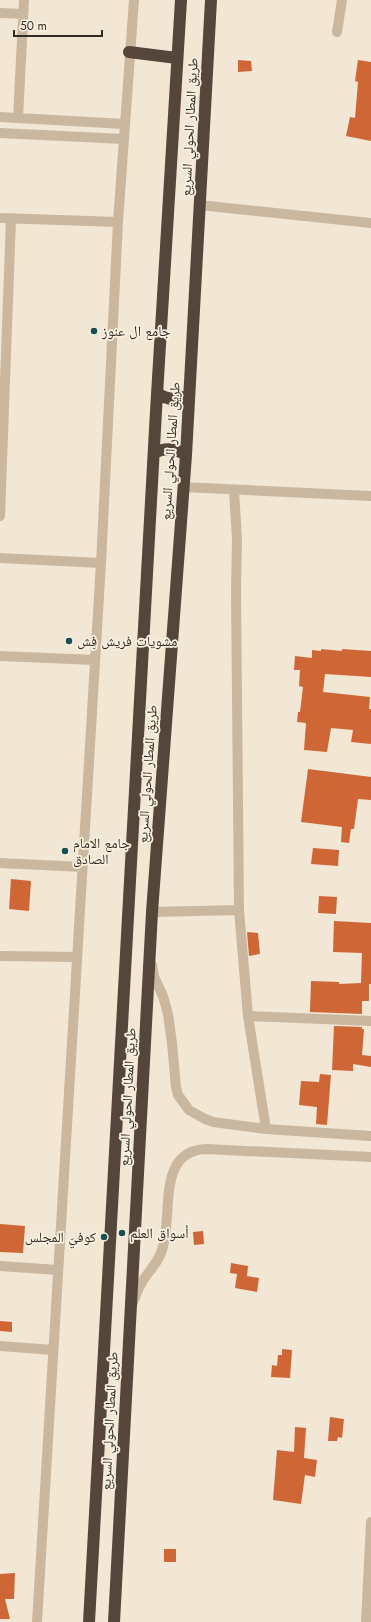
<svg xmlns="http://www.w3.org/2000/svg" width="371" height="1622" viewBox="0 0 371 1622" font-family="Jost,'Noto Naskh Arabic',sans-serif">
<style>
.building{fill:#cf6635}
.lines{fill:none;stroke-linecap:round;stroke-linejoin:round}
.minor{stroke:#cab7a0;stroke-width:10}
.highway{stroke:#55453a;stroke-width:12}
.poi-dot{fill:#174e57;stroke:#faf0e0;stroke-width:1.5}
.labels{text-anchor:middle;stroke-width:3.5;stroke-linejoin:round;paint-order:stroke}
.street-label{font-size:14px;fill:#342a24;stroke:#faf0e0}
.poi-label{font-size:14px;fill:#342a24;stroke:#faf0e0;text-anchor:start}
</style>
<rect width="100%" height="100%" fill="#f2e6d4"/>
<path class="building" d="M238,60L251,61L252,71L238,72Z
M358,60L371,62V141L346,136L350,117L355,118L358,82L355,81Z
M321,649L342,651V649L371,651V677L325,674L323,692L370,697L369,709H371V744L351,742L353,730L331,728L327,752L304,750L306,723L297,722L298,712H300L303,687L299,686L300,670H294L295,656L312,658V650L321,651Z
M308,769L371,777V800L358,799L354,829H351L349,843L341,842L342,827L301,822Z
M313,848L339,850L338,866L311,864Z
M11,879L31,881L29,911L9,909Z
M319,896L337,897L336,914L318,913Z
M334,921L371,923V984H369V1001H362V1014L310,1012L311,981L339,982V984L361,983L362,953L333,952Z
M247,932L258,933L260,954L249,956Z
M334,1026L362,1027V1029H364L362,1055L371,1056V1067L353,1064V1071L332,1070Z
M320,1074L331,1075L327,1125L316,1124L317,1107L299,1105L301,1081L319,1082Z
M0,1224L25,1226L23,1253L0,1252Z
M203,1231L204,1244L194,1245L193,1232Z
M231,1263L248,1266L247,1276L259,1278L257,1292L235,1288L237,1274L230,1273Z
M0,1321L12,1322V1332L0,1331Z
M282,1349L292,1350L290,1378L271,1377L272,1365L277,1366L278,1355H282Z
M330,1417L344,1419L342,1438L338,1437L337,1441H328Z
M295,1427L306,1428L304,1458L317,1460L315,1477L305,1475L301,1504L273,1500L277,1450L294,1452Z
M164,1549H176V1562H164Z
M15,1573L14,1599H5L10,1619H0V1574Z"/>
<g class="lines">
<path class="minor" d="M0,13L23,14
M337,32L342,0
M0,117L124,124
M18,118L24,0
M0,133L123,139
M199,205L371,223
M0,218L118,222
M183,487L371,496
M234,491L237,539L236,590L239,910L248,1016L266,1129
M0,516L11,219
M0,558L101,563
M0,656L95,660
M0,863L82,867
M152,912L239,910
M0,956L76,957
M152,965L154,977L163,996L168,1014L172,1043L176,1087L178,1095L189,1110L205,1119L213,1122L266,1129L371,1136
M248,1016L371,1021
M0,1266L58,1270
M133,1303C136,1294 140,1284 146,1276C153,1267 159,1260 162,1250C174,1216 155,1150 207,1149L371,1157
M0,1346L53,1350
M37,1622L101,563L118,222L134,0
M366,1622L371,1522"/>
<path class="highway" d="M129,52L177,58
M157,393C167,400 178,401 189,395
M154,453C165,447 175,448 186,455
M89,1622L156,411L181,0
M114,1622L152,912L186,455L211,0"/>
</g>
<g class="poi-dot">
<circle cx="94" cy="331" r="4"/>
<circle cx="69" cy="641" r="4"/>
<circle cx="65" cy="851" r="4"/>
<circle cx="122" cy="1233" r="4"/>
<circle cx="104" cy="1237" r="4"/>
</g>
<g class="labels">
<g class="street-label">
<text transform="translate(189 127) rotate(-87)" y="5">طريق المطار الحولي السريع</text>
<text transform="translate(170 451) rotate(-86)" y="5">طريق المطار الحولي السريع</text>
<text transform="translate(147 774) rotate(-86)" y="5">طريق المطار الحولي السريع</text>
<text transform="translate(127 1097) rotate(-87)" y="5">طريق المطار الحولي السريع</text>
<text transform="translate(109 1421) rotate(-87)" y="5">طريق المطار الحولي السريع</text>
</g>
<g class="poi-label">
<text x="102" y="336">جامع ال عنوز</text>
<text x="77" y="646">مشويات فريش فِش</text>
<text x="73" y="848">جامع الامام<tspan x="73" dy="16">الصادق</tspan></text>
<text x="130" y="1238">أسواق العلم</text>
<text x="96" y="1242" text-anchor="end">كوفيّ المجلس</text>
</g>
</g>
<path d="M14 30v6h88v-6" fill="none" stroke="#342a24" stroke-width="2"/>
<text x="20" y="30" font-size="12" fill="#342a24" stroke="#faf0e0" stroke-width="3" paint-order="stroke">50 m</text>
</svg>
